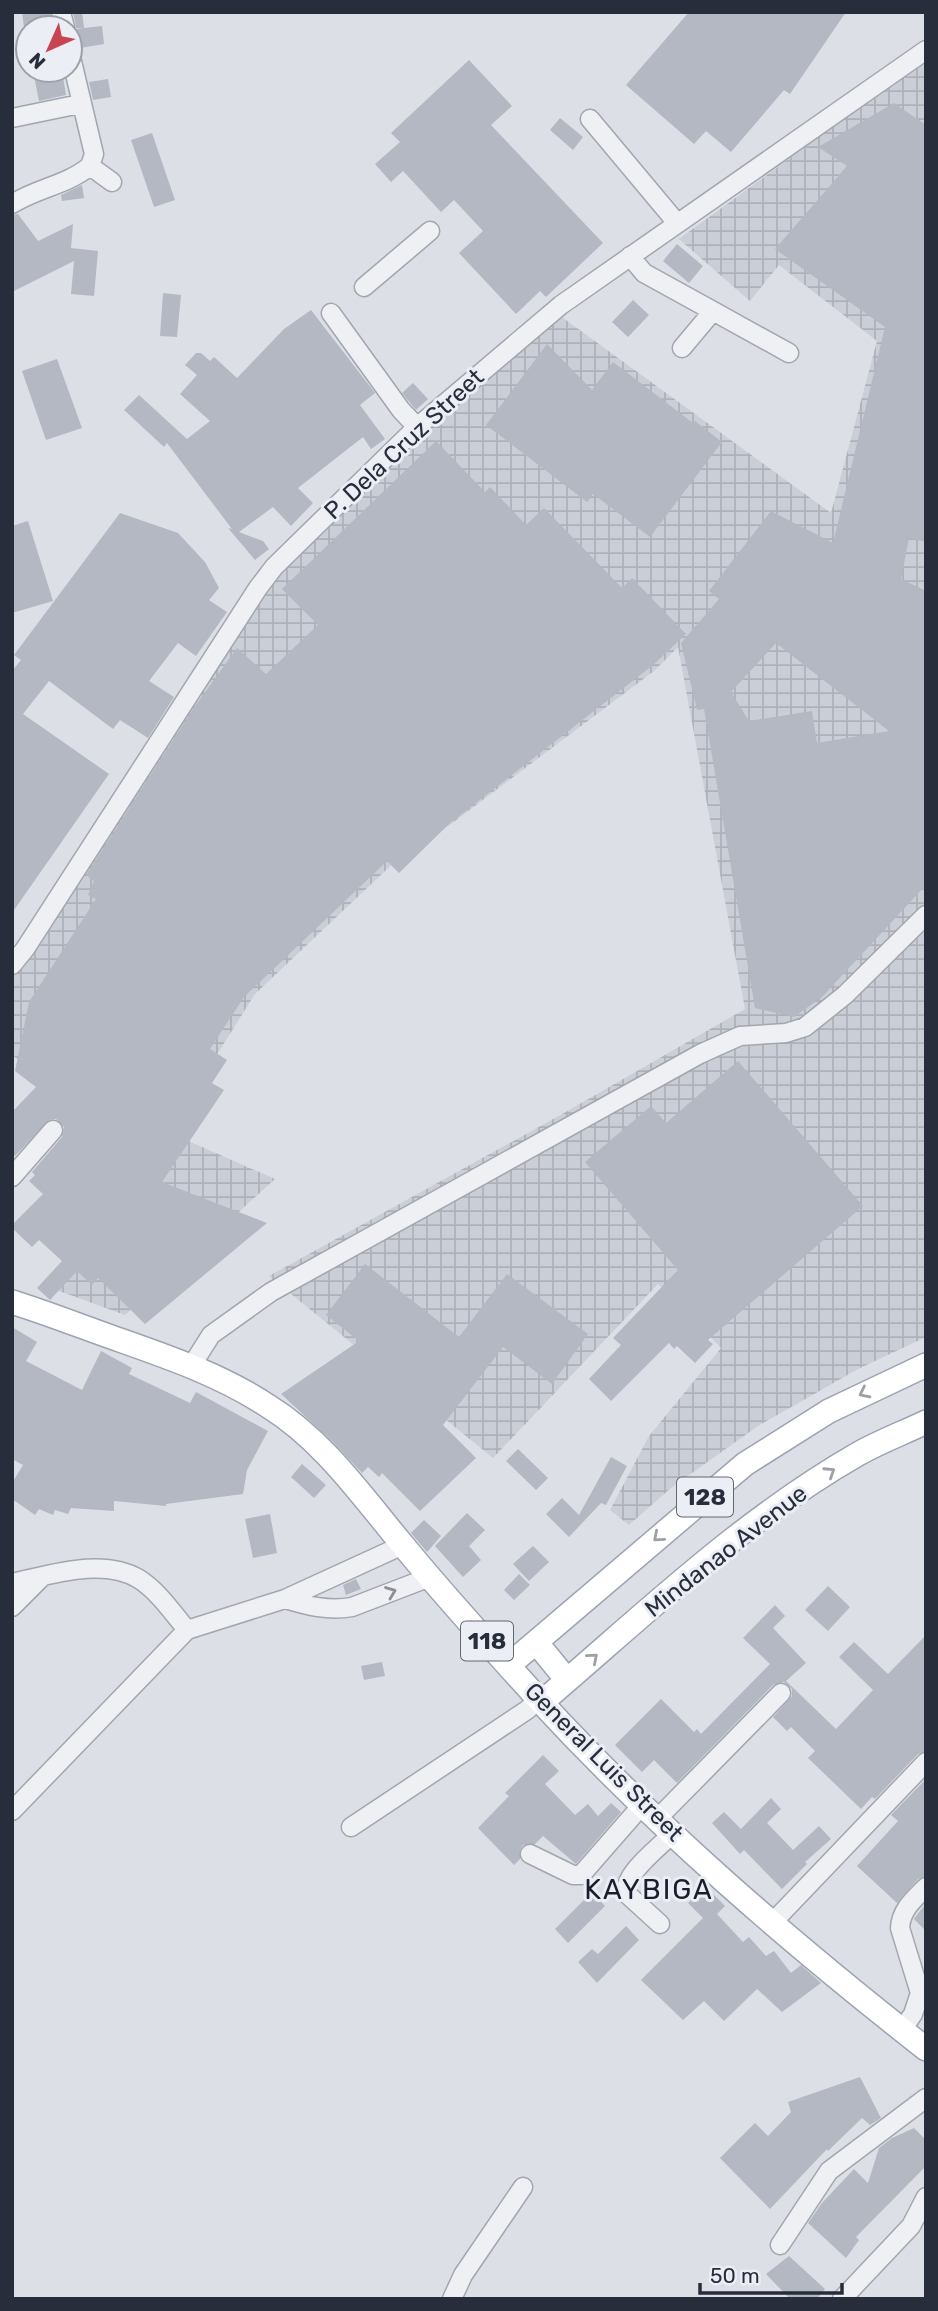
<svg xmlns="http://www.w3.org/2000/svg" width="938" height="2311" viewBox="0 0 938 2311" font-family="Rubik,sans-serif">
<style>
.industrial{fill:url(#industrial-grid)}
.building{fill:#b4b8c2;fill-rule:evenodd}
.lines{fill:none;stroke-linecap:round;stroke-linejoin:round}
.minor-casing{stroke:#a2a6af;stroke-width:21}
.major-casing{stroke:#9ca3b1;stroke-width:26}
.minor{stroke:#eff0f4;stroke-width:18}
.major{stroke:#fff;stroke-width:23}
.oneway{stroke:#9ea0a7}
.oneway2{stroke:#8b8e98}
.labels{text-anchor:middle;stroke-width:6;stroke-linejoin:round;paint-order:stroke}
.shield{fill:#ebeef4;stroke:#626772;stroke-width:2}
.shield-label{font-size:23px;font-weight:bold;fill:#272d3b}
.street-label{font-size:24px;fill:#272d3b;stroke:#ebeef4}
.quarter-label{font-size:28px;letter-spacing:2px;fill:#191e2c;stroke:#ebeef4}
</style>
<defs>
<pattern id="industrial-grid" width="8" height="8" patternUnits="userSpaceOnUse" patternTransform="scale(1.75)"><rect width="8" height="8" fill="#caced7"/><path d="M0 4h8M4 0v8" fill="none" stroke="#aeb1b9"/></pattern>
</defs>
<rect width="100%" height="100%" fill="#dcdfe6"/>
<path class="industrial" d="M926,59V1337L858,1369L758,1426L671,1488L629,1525L610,1510L649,1436L721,1348L658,1284L493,1458L269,1276L564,1113L745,1009L678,647L654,671L447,827L438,821L255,994L168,1132L275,1179L125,1315L48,1287L70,1259L103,1126L12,1055V966L275,575L555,312L831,513L877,341L779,265L750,301L679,239Z"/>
<path class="building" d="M22,12H50L53,28H24Z
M73,12H82L84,28L102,26L104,44L80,48L73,42L72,37L76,29L84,28H76Z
M689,12H846L790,94L784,90L731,152L706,131L694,144L626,85Z
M469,60L512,106L491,125L603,243L546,297L540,291L516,314L459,253L483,231L454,200L441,212L403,171L391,182L375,164L400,142L391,133Z
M62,71L66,95L39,101L34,76Z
M108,79L111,97L93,100L89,82Z
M894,103L926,125V542L909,538L901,579L926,591V885L822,997L794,1017L755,1008L704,709L697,710L681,643L719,599L709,591L771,511L833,543L885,327L775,249L847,166L818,147ZM776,643L790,654L889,731L817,743L812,711L749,721L731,692Z
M560,118L583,137L573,150L550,130Z
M152,133L175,200L154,207L131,140Z
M82,185L84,198L62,201L61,195Z
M18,214L38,241L73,224L71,248L98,251L94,296L71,294L74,261L12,292V215Z
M677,244L703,266L689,283L663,261Z
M163,293L181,295L177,337L160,336Z
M633,300L649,315L628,337L612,322Z
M311,310L375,393L360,405L385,439L371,449L363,437L298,488L313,503L291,526L273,507L239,532L263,541L269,549L255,560L228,528L232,529L167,443L164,447L124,410L139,395L187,439L210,421L180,394L197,375L185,365L196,353H201L210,361L214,357L237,378L284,329Z
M547,344L592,390L613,362L693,423L695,421L722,442L650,537L593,494L587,502L486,425Z
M57,359L82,428L46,440L22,371Z
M413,383L428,399L416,410L402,393Z
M436,441L485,492L490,487L526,525L544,508L622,588L632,578L686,634L653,665L449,824L399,873L387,861L244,997L210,1049L227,1060L212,1083L224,1090L162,1182L267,1223L145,1324L98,1278L92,1285L77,1271L50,1300L37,1288L62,1261L39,1240L32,1247L12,1228V1225L43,1194L29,1181L35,1175L32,1172L62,1137L64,1127L56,1119L49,1120L15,1156L12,1153V1112L36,1087L15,1071L29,1002L96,899L88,895L94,881L86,875L193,709L237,648L266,674L318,625L282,589Z
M120,513L178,533L205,562L219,588L209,600L227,612L196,656L178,643L149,681L174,697L148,738L120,720L113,729L49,681L23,714L109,774L12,913V671L21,660L14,655Z
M28,521L53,601L12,613V526Z
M738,1061L863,1206L708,1340L713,1344L695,1363L677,1346L674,1349L669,1343L611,1401L589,1379L621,1345L613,1338L678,1270L585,1162L651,1106L666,1123Z
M365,1264L459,1337L507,1274L588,1334L552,1384L503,1347L443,1425L476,1458L420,1511L382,1473L379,1477L368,1467L362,1473L333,1442L281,1394L359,1341L326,1315Z
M12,1327L37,1342L26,1361L82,1390L101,1351L132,1368L129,1374L190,1403L196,1392L268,1431L247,1470L243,1494L166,1504V1506L114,1501V1511L71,1508L68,1514L55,1510L53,1515L39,1509L35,1515L12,1499V1483L23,1465L12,1459Z
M518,1449L548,1478L536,1490L506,1461Z
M611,1457L627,1466L606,1505L601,1503L569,1537L546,1514L562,1498L579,1515Z
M302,1464L326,1485L314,1498L291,1477Z
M467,1513L485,1530L469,1546L481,1560L463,1577L435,1546Z
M270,1514L277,1553L253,1558L245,1519Z
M424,1520L441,1536L427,1552L411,1533Z
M533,1546L549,1562L529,1581L513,1564Z
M519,1574L530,1585L514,1600L504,1590Z
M356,1579L361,1589L346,1595L343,1585Z
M828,1586L850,1607L828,1631L805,1610Z
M775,1605L785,1616L773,1628L806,1663L786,1681L836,1729L873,1690L839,1657L854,1642L888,1674L926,1635V1751L918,1754L875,1799L872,1797L861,1809L808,1758L815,1751L791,1727L787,1731L773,1717L792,1696V1689L784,1682L773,1685L677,1783L654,1760L642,1772L615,1745L661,1699L694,1732L697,1729L701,1734L770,1664L743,1638Z
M382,1662L385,1676L364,1680L361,1666Z
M543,1755L559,1771L545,1784L575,1815L588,1804L598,1816L611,1803L621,1812L576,1864L543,1836L535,1844L523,1845L520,1850V1859L514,1865L478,1828L509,1796L505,1793Z
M926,1779V1876L918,1879L897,1903L857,1866L898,1821L891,1815Z
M771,1798L781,1809L767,1823L793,1850L819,1826L831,1839L805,1862L807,1864L782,1889L744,1850L740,1854L712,1823L724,1812L741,1829Z
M705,1886L725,1906L717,1914L743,1942L749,1937L766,1956L774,1951L791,1973L801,1965L821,1983L782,2012L757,1989L724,2021L704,2001L683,2020L641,1980L703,1918L688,1903Z
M592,1892L605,1906L568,1943L555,1929Z
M926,1903V1931L914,1919Z
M626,1926L639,1940L597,1983L578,1962L592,1949L598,1954Z
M860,2077L881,2118L870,2125L862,2118L828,2151L827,2149L770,2209L720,2158L755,2123L768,2136L791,2112L788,2102Z
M914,2128L926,2140V2166L856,2237L859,2240L846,2258L808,2223L822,2203L854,2169L868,2183L879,2148L892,2138Z
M789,2256L825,2289L817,2299H790L766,2274Z"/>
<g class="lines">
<g class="minor-casing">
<path id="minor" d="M61,12L65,28
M70,53L94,154L90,166
M12,118L80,104
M590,119L677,223
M90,166L112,182
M12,204C37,188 67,185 90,166
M630,256L644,273L713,311L682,348
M364,287L430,231
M713,311L789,353
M331,313L401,410L417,427
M12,965L25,949L258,588L274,567L417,427L561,305L926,50
M12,1177L53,1130
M192,1365L211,1335L271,1292L700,1054L740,1036L786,1033L805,1027L845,995L926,915
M12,1583C50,1575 103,1557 139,1579C158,1591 173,1613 187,1630
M285,1599C308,1606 328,1611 352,1607L430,1577
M12,1607L42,1577
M12,1811L187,1630L285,1599L403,1545
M658,1818L781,1693
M351,1827L527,1710L539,1699
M530,1854L573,1875H581L643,1804
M772,1923L926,1762
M660,1924L627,1894C621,1875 660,1847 673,1833
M902,2030L913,2014L920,1993L900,1928C901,1910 913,1900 926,1887
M780,2245L829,2171L926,2098
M452,2299L463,2275L523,2187
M842,2299L911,2226L926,2197"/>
</g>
<g class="major-casing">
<path id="major" d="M12,1302C47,1313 80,1326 114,1338C168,1357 221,1375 268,1406C323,1440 361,1495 402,1544C446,1598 494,1650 541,1702C658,1829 790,1942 926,2049
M536,1642L567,1680
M509,1665L745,1464L829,1411L926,1365
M542,1702C643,1616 741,1521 858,1454C879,1442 903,1433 926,1422"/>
</g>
<use href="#minor" class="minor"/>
<use href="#major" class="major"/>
</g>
<defs><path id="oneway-chevron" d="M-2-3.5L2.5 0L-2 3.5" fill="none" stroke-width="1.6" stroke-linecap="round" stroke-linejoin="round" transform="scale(1.75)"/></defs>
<g class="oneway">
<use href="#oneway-chevron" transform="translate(864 1393) rotate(154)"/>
<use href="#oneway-chevron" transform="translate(830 1472) rotate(-33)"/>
<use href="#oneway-chevron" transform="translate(658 1537) rotate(139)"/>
<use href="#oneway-chevron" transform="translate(593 1658) rotate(-41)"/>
</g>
<use class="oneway2" href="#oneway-chevron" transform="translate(391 1592) rotate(-21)"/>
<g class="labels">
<g class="shield">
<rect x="677" y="1477.5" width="56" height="39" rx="5"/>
<rect x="461" y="1621.5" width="52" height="39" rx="5"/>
</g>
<g class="shield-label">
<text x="705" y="1505">128</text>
<text x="487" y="1649">118</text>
</g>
<g class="street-label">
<text transform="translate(404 444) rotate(-43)" y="8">P. Dela Cruz Street</text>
<text transform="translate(726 1551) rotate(-38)" y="8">Mindanao Avenue</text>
<text transform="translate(604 1762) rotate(45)" y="8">General Luis Street</text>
</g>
<g class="quarter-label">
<text x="649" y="1899">KAYBIGA</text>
</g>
</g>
<rect width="938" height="2311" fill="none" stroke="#272d3b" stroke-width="28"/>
<g transform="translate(49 49) rotate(225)"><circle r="33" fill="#ebeef4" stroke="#9da1aa" stroke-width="2"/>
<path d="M0-5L12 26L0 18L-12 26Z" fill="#c84450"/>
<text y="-10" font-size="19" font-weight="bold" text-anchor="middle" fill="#272d3b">N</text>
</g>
<path d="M700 2283v10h142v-10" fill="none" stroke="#272d3b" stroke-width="3.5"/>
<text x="710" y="2283" font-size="21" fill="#272d3b" stroke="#ebeef4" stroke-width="5" paint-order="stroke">50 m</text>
</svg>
